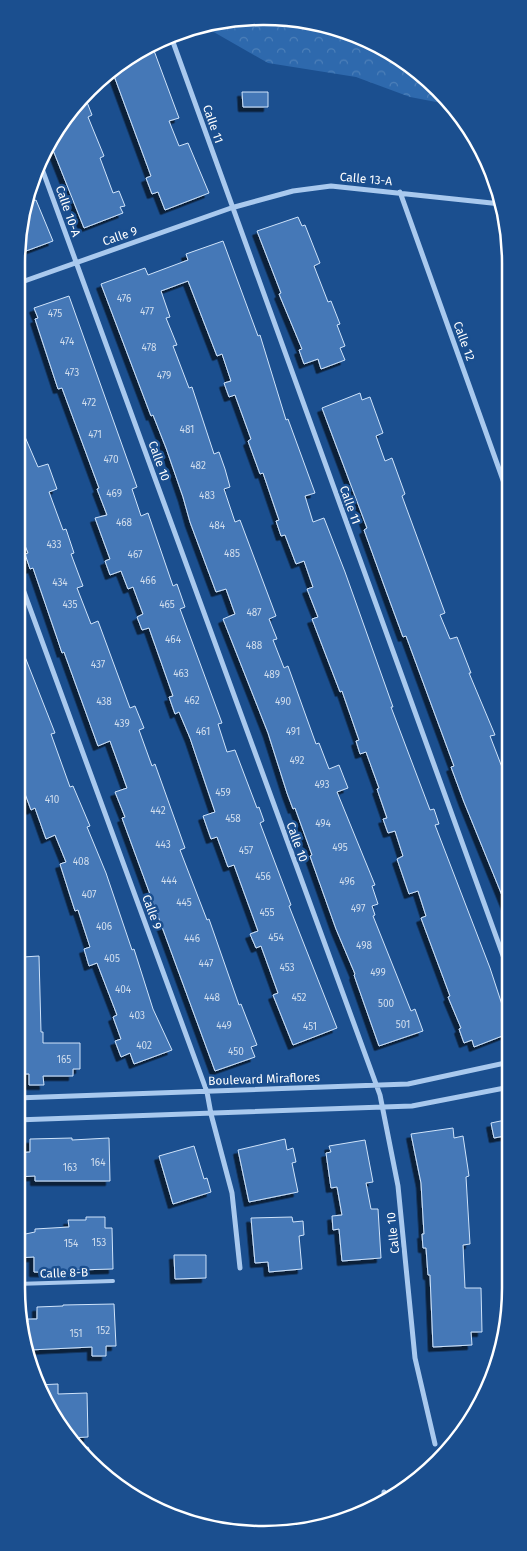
<svg xmlns="http://www.w3.org/2000/svg" width="527" height="1551" viewBox="0 0 527 1551" font-family="'Fira Sans',sans-serif">
<style>
.forest{fill:url(#forest-crowns)}
.building{fill:#4478b7;stroke:#cfe3fa;filter:url(#shadow)}
.lines{fill:none;stroke-linecap:round;stroke-linejoin:round}
.service{stroke:#a9c9ee;stroke-width:4}
.minor{stroke:#a9c9ee;stroke-width:5}
.labels{text-anchor:middle;stroke-width:5;stroke-linejoin:round;paint-order:stroke}
.number-label{font-size:10px;fill:#d0dded}
.street-label{font-size:12px;fill:#fff;stroke:#1b4f8f}
.rim{fill:none;stroke:#fff;stroke-width:2.5}
</style>
<defs>
<pattern id="forest-crowns" width="20" height="18" patternUnits="userSpaceOnUse" patternTransform="scale(1.25)"><rect width="20" height="18" fill="#2e69ad"/><path d="M2 6a3 3 0 1 1 6 0M12 15a3 3 0 1 1 6 0" fill="none" stroke="#4d80b9"/></pattern>
<filter id="shadow"><feDropShadow dx="-4.5" dy="4.5" stdDeviation="0" flood-color="#0009"/></filter>
</defs>
<rect width="100%" height="100%" fill="#1b4f8f"/>
<path class="forest" d="M231,18L327,25L387,50L452,105L410,97L356,77L268,63L205,27Z"/>
<path class="building" d="M153,48L179,118L169,121L179,146L188,143L209,193L165,210L158,192L152,194L146,178L151,176L113,73L133,56Z
M242,92H268V107H243Z
M85,97L92,115L88,117L104,156L100,158L113,193L119,191L125,206L120,207L123,213L84,228L51,145L67,113Z
M36,200L53,241L18,254L24,204Z
M298,217L302,226L305,225L320,263L314,266L328,302L331,301L340,324L337,325L345,346L340,348L345,360L321,369L318,359L304,364L299,350L302,349L279,294L281,293L257,231Z
M223,241L258,336L260,335L286,420L288,419L315,493L305,496L313,522L324,518L345,572L393,707H391L430,810L434,809L439,824L435,825L490,968L510,1029V1033L474,1047L472,1040L464,1043L459,1029L461,1028L448,997L450,996L421,918L426,916L418,891L409,894L397,859L403,856L395,831L388,833L383,819L387,818L377,789L379,788L366,752L360,754L356,741L359,740L342,691L340,692L312,619L318,617L307,589L313,587L304,561L296,564L285,535L281,536L276,521L279,520L263,473L260,474L248,441L251,439L235,395L229,397L224,383L231,381L222,354L217,356L188,281L161,291L170,317L166,318L177,345L173,346L189,388L192,387L214,454L219,452L225,469L230,487L224,489L235,522L240,520L276,616L269,619L277,639L273,640L284,668L288,666L316,744L319,743L329,769L339,765L348,788L337,792L375,885L372,886L378,904L372,906L375,915L373,916L411,1011L415,1009L423,1031L379,1046L354,975L355,974L336,929L310,856L312,855L295,808L293,809L287,793L268,733L223,619L235,614L226,589L216,592L190,522L183,497L166,448L153,415L151,416L101,284L145,268L148,275L188,260L186,254Z
M69,296L137,487L132,489L141,516L148,513L173,586L177,584L185,607L180,609L222,723L218,724L227,752L235,750L257,808L259,807L264,821L260,823L291,905L289,906L337,1028L293,1045L273,995L278,993L261,946L256,948L250,934L258,931L234,865L228,867L217,837L211,839L203,816L215,812L190,738L179,712L175,714L169,697L173,696L149,628L142,630L137,617L143,614L133,587L128,589L121,571L110,575L105,561L110,559L95,518L107,515L97,489L99,488L62,388L58,389L35,319L38,318L34,308Z
M360,393L362,400L370,397L383,433L376,436L385,461L392,458L405,494L402,496L445,613L440,615L450,639L457,637L471,673H469L495,735L490,736L510,788V915L464,802L451,767L454,766L406,636L403,637L385,588L364,530L367,528L322,408Z
M16,416L38,467L48,464L57,489L49,492L63,530L66,529L74,553L71,554L83,586L77,588L91,624L98,621L130,708L135,706L144,728L139,730L152,766L155,764L185,848L180,850L207,920L209,919L239,1005L241,1004L257,1045L251,1047L255,1057L215,1071L122,818L125,817L115,792L127,788L110,741L98,746L64,652L62,653L57,638L33,568L30,569L25,554L28,553L16,523Z
M16,634L55,733L51,734L70,787L73,786L90,826L87,827L106,873L132,950L134,949L153,1009L172,1050L134,1064L130,1053L121,1057L115,1041L121,1039L113,1017L117,1015L97,963L89,966L84,949L90,947L78,910L75,911L67,886L60,864L66,862L55,835L46,839L35,808L31,810L24,791L16,794Z
M39,956L41,1032H43V1043H80V1069H73V1076H43L44,1085H29V1074H19L16,968H23V957Z
M510,1119V1135L494,1138L491,1123Z
M453,1128L454,1138L463,1136L469,1176L466,1177L470,1244L463,1245L465,1288H481L482,1332H471L472,1345L433,1347L430,1275H428L426,1248H423L422,1234H424L421,1183L411,1134Z
M72,1138V1140L109,1138L110,1181H35V1176L16,1177V1153L30,1152V1139Z
M285,1139L287,1150L293,1148L296,1162L292,1163L298,1192L249,1202L238,1150Z
M365,1140L373,1182L366,1183L371,1209H378L381,1258L342,1261L339,1229L333,1230L332,1216L342,1215L337,1187L331,1188L326,1153L331,1152L329,1146Z
M194,1146L204,1179L207,1178L211,1192L173,1204L159,1156Z
M86,1217H105V1228H112L113,1269L76,1270V1273L34,1272V1257L16,1258V1236L35,1232V1229L69,1227L68,1220H86Z
M292,1217L293,1222L303,1221L304,1235L299,1236L302,1269L269,1272L268,1262L255,1263L251,1218Z
M174,1255H206V1278L175,1279Z
M114,1304L116,1346H106V1356H92V1347L29,1350L23,1322H28V1319H37V1307L63,1306V1305Z
M58,1384V1394L87,1393L88,1437L70,1438L37,1385Z"/>
<g class="lines">
<path class="service" d="M16,1284L113,1281"/>
<path class="minor" d="M173,42L510,975
M41,166L380,1095L398,1186L415,1358L435,1444
M400,192L509,497
M16,284L231,208L293,191L331,186L501,204
M16,570L207,1092L211,1114L232,1193L240,1268
M16,1098L408,1084L510,1062
M16,1120L412,1106L510,1087
M77,1450L87,1449
M384,1492V1501"/>
</g>
<g class="labels">
<g class="number-label">
<text x="124" y="302">476</text>
<text x="147" y="315">477</text>
<text x="55" y="317">475</text>
<text x="67" y="345">474</text>
<text x="149" y="351">478</text>
<text x="72" y="376">473</text>
<text x="164" y="379">479</text>
<text x="89" y="406">472</text>
<text x="187" y="433">481</text>
<text x="95" y="438">471</text>
<text x="111" y="463">470</text>
<text x="198" y="469">482</text>
<text x="114" y="497">469</text>
<text x="207" y="499">483</text>
<text x="124" y="526">468</text>
<text x="217" y="529">484</text>
<text x="54" y="548">433</text>
<text x="232" y="557">485</text>
<text x="135" y="558">467</text>
<text x="148" y="584">466</text>
<text x="60" y="586">434</text>
<text x="70" y="608">435</text>
<text x="167" y="608">465</text>
<text x="254" y="616">487</text>
<text x="173" y="643">464</text>
<text x="254" y="649">488</text>
<text x="98" y="668">437</text>
<text x="181" y="677">463</text>
<text x="272" y="678">489</text>
<text x="192" y="704">462</text>
<text x="104" y="705">438</text>
<text x="283" y="705">490</text>
<text x="122" y="727">439</text>
<text x="203" y="735">461</text>
<text x="293" y="735">491</text>
<text x="297" y="764">492</text>
<text x="322" y="788">493</text>
<text x="223" y="796">459</text>
<text x="52" y="803">410</text>
<text x="158" y="814">442</text>
<text x="233" y="822">458</text>
<text x="323" y="827">494</text>
<text x="163" y="848">443</text>
<text x="340" y="851">495</text>
<text x="246" y="854">457</text>
<text x="81" y="865">408</text>
<text x="263" y="880">456</text>
<text x="169" y="884">444</text>
<text x="347" y="885">496</text>
<text x="89" y="898">407</text>
<text x="184" y="906">445</text>
<text x="358" y="912">497</text>
<text x="267" y="916">455</text>
<text x="104" y="930">406</text>
<text x="276" y="941">454</text>
<text x="192" y="942">446</text>
<text x="364" y="949">498</text>
<text x="112" y="962">405</text>
<text x="206" y="967">447</text>
<text x="287" y="971">453</text>
<text x="378" y="976">499</text>
<text x="123" y="993">404</text>
<text x="212" y="1001">448</text>
<text x="299" y="1001">452</text>
<text x="386" y="1007">500</text>
<text x="137" y="1019">403</text>
<text x="403" y="1028">501</text>
<text x="224" y="1029">449</text>
<text x="310" y="1030">451</text>
<text x="144" y="1049">402</text>
<text x="236" y="1055">450</text>
<text x="64" y="1063">165</text>
<text x="98" y="1166">164</text>
<text x="70" y="1171">163</text>
<text x="99" y="1246">153</text>
<text x="71" y="1247">154</text>
<text x="103" y="1334">152</text>
<text x="76" y="1337">151</text>
</g>
<g class="street-label">
<text transform="translate(213 124) rotate(71)" y="4">Calle 11</text>
<text transform="translate(366 179) rotate(5)" y="4">Calle 13-A</text>
<text transform="translate(68 211) rotate(71)" y="4">Calle 10-A</text>
<text transform="translate(120 236) rotate(-19)" y="4">Calle 9</text>
<text transform="translate(464 341) rotate(70)" y="4">Calle 12</text>
<text transform="translate(159 461) rotate(70)" y="4">Calle 10</text>
<text transform="translate(350 505) rotate(70)" y="4">Calle 11</text>
<text transform="translate(297 842) rotate(70)" y="4">Calle 10</text>
<text transform="translate(152 912) rotate(70)" y="4">Calle 9</text>
<text transform="translate(264 1079) rotate(-2)" y="4">Boulevard Miraflores</text>
<text transform="translate(393 1233) rotate(-96)" y="4">Calle 10</text>
<text transform="translate(64 1273) rotate(-2)" y="4">Calle 8-B</text>
</g>
</g>
<path d="M0 0H527V1551H0ZM263 25H264A238 238 0 0 1 502 263V1288A238 238 0 0 1 264 1526H263A238 238 0 0 1 25 1288V263A238 238 0 0 1 263 25Z" fill="#1b4f8f" fill-rule="evenodd"/>
<path class="rim" d="M263 25H264A238 238 0 0 1 502 263V1288A238 238 0 0 1 264 1526H263A238 238 0 0 1 25 1288V263A238 238 0 0 1 263 25Z"/>
</svg>
